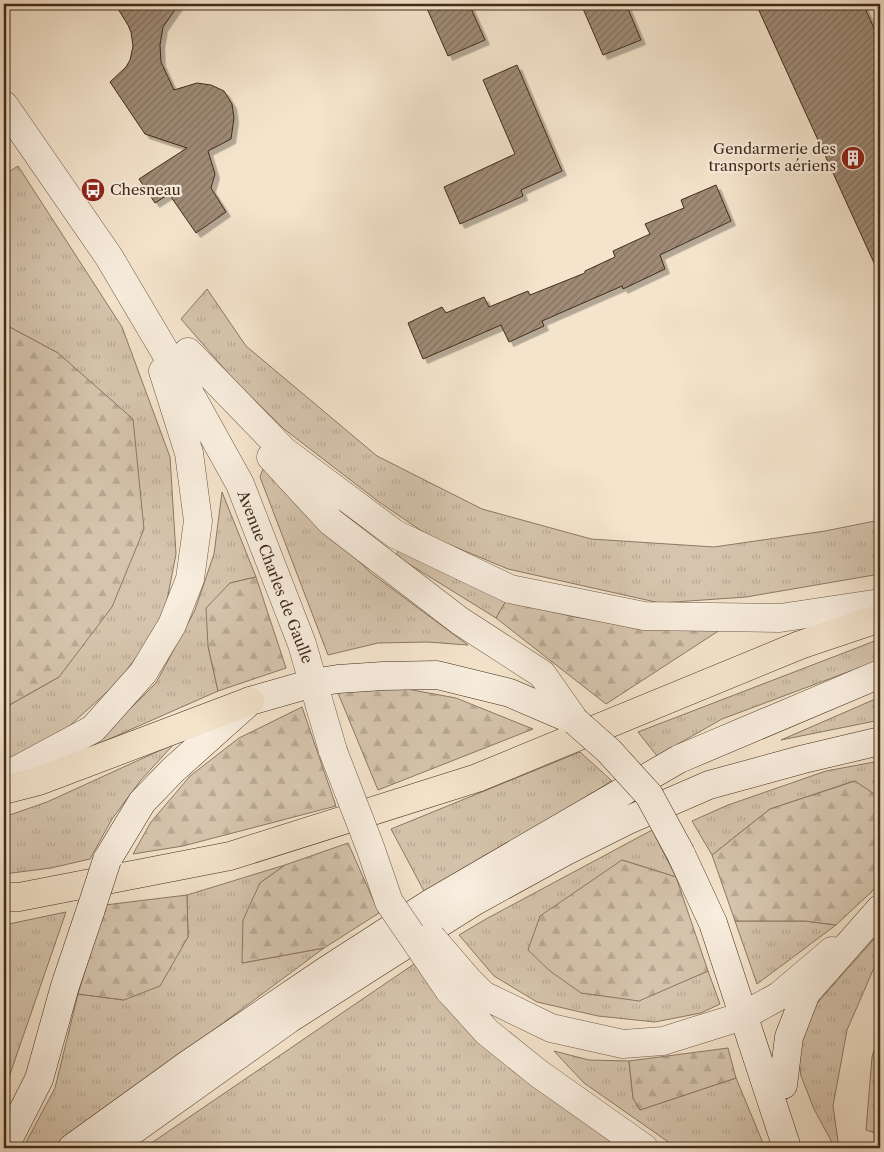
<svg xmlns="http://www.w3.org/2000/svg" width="884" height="1152" viewBox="0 0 884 1152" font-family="'Libre Caslon Text',serif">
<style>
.grass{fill:url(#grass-tufts);stroke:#8c7864}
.forest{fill:url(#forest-firs);stroke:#8c7864}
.building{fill:url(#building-hatch);stroke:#422b19;filter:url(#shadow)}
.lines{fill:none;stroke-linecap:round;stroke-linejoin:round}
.tertiary-casing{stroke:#6e5946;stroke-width:29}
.secondary-casing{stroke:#422b19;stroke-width:29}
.motorway-casing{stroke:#422b19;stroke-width:29}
.tertiary{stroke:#f8edde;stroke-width:28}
.secondary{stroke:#f8edde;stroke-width:28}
.motorway{stroke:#f4e4cc;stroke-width:28}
.tertiary-bridge-casing{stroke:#6e5946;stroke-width:29;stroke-linecap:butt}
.secondary-bridge-casing{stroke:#422b19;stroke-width:29;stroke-linecap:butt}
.tertiary-bridge{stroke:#f8edde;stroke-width:28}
.secondary-bridge{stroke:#f8edde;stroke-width:28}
.labels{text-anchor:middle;stroke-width:4.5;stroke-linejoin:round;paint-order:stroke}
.poi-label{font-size:15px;fill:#422b19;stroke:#f8edde;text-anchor:end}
.street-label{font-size:15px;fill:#422b19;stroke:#f8edde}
</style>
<defs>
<pattern id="grass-tufts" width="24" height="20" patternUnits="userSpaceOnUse" patternTransform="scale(1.25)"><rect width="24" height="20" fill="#d6c5ae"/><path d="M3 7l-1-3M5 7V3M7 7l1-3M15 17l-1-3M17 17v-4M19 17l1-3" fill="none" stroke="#b9a995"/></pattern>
<pattern id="forest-firs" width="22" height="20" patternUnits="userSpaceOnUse" patternTransform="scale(1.25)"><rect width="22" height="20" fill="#d6c5ae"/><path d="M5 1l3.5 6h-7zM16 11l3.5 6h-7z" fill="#b9a995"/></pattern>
<pattern id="building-hatch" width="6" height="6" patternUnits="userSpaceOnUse" patternTransform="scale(1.25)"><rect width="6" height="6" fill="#9f8b76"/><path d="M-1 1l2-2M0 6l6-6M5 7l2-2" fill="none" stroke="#837260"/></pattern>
<filter id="shadow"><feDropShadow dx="4.5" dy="4.5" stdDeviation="0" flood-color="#0004"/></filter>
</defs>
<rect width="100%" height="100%" fill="#f4e4cc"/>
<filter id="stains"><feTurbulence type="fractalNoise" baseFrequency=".004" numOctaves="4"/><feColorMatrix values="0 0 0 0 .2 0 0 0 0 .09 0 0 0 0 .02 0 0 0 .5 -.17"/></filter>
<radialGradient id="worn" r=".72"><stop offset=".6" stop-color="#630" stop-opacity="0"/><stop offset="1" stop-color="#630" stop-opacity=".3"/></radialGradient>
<path class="grass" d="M18,166L122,327L170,457L176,554L163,621L118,682L65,730L4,763V708L59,677L58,353L4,324V175Z
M207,289L246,346L377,456L482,509L591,539L714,547L825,531L880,520V574L746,597L660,603L508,569L429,536L379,502L284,429L235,381L181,319Z
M263,469L371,573L468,645L427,642L378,643L328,655L260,477Z
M222,492L256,577L230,583L208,646L218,691L64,759L118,721L156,683L195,610L214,554Z
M400,546L506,601L496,618L396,556Z
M880,639V660L722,719L657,756L638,732Z
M880,697V720L781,740Z
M174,744L141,780L112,819L90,859L51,868L4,874V817L47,802Z
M580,752L612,781L425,893L391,829Z
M880,761V798L854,781L770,809L712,855L692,821L728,805L826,771Z
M652,830L676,877L622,860L581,993L639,1000L708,971L720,1004L701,1013L655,1022L598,1016L537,1002L494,976L459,935L486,919Z
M285,865L260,883L242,963L324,948L55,1148H23L55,1088L78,994L124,1000L188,937L187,895Z
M66,912L8,1080L4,1088V925Z
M735,921H805L836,925L757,984Z
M874,939L880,946V954L847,1030L833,1106L839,1148H835L814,1109L801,1076L797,1048L812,1009Z
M414,964L484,1047L624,1148H493L447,1143L336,1148H144Z
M880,1030V1129L878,1134L866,1130L872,1057Z
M554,1051L589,1060L629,1061L633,1098L640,1110L736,1078L765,1148H677L584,1083Z"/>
<path class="forest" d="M4,324L58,353L133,419L144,529L112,607L59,677L4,708Z
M256,577L286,668L218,691L208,646L206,608L230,583Z
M506,601L575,617L627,624L723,628L606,704L496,618Z
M396,687L456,698L533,729L378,790L338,693L361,689Z
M302,707L336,806L183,846L133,854L151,822L190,776L239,738Z
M855,781L880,798V884L836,925L805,921H735L712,855L770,809Z
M348,843L379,913L324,948L242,963L243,920L260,883L285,865Z
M622,860L676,877L708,971L639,1001L581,993L550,971L528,950L540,916Z
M187,895L188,937L160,986L124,1000L78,994L105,905Z
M728,1048L736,1078L640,1110L633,1098L629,1061Z"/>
<path class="building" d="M115,4H179L163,27L160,45L161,62L174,90L197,83L211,85L224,91L232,104L234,118L231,139L208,151L215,174L211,188L226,212L196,233L169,194L155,203L139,179L187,148L145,134L110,82L126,67L130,60L133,46L131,32L128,25Z
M425,4H469L485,40L448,56Z
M581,4H626L641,40L603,55Z
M756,4H863L880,41V276Z
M517,65L562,171L521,190L523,196L460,224L444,187L515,154L483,80Z
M716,185L731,221L660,255L665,269L623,289L622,286L542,321L544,326L509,342L501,325L423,359L408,323L442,307L446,313L484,297L489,307L528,291L530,295L585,273V271L615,257L613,251L650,234L645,224L684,208L681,200Z"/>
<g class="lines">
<g class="tertiary-casing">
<path id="tertiary" d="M4,105L109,257L190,394L240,484L302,644L333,751
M188,352L284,451L395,534L510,589L644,616L780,618L880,603
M271,457L331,522L460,621L542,674L575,721
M4,777L93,729L143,673L172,625L190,579L198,521L189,453L163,371
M468,980L483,995L551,1028L623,1044L663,1041L743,1016L779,996L832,951
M449,990L487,1032L538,1073L644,1148"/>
</g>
<g class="secondary-casing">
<path id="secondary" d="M681,854L713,923L787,1148
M107,860L142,802L173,770L250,701L313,683L338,679L383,676L437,675L510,693L575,721
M783,1085L789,1037L806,993L880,909
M4,1148L39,1079L65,986L91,909
M72,1148L187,1065L324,972L431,903L679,759L880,674
M108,1148L289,1019L389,955L475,901L566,851L626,821L709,785L804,759L880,741"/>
</g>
<g class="motorway-casing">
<path id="motorway" d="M4,790L39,781L250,701
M4,897H19L230,856L477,778L800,645L880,618"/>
</g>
<use href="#tertiary" class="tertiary"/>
<use href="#secondary" class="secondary"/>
<use href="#motorway" class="motorway"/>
<g class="tertiary-bridge-casing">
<path id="tertiary-bridge" d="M333,751L370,847L389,902L449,990
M431,937L468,980"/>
</g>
<g class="secondary-bridge-casing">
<path id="secondary-bridge" d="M575,721L609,751L649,795L681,854
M91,909L107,860"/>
</g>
<use href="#tertiary-bridge" class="tertiary-bridge"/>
<use href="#secondary-bridge" class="secondary-bridge"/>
</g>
<defs>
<g id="building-disc" transform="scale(1.25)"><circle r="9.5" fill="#8f2418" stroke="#f8edde"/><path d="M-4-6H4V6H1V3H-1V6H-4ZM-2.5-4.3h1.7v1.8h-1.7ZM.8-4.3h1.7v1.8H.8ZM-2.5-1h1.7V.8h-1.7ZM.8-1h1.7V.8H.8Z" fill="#fff"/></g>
<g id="bus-disc" transform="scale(1.25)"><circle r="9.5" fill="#8f2418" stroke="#f8edde"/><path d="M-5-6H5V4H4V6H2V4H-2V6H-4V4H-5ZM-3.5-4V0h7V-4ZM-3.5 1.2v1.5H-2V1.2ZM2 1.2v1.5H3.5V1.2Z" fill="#fff"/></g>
</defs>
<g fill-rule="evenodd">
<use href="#building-disc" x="853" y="158"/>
<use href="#bus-disc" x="93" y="190"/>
</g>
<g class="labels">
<g class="poi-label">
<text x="836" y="154">Gendarmerie des<tspan x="836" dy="17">transports aériens</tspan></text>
<text x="110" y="195" text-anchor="start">Chesneau</text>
</g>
<g class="street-label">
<text transform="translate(275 577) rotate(69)" y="5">Avenue Charles de Gaulle</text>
</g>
</g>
<rect width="884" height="1152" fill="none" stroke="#f4e4cc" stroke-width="20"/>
<rect x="5" y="5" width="874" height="1142" fill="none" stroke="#422b19" stroke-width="2.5"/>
<rect x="10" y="10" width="864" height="1132" fill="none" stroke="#422b19"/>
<rect width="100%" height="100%" filter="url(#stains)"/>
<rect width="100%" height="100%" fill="url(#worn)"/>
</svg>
